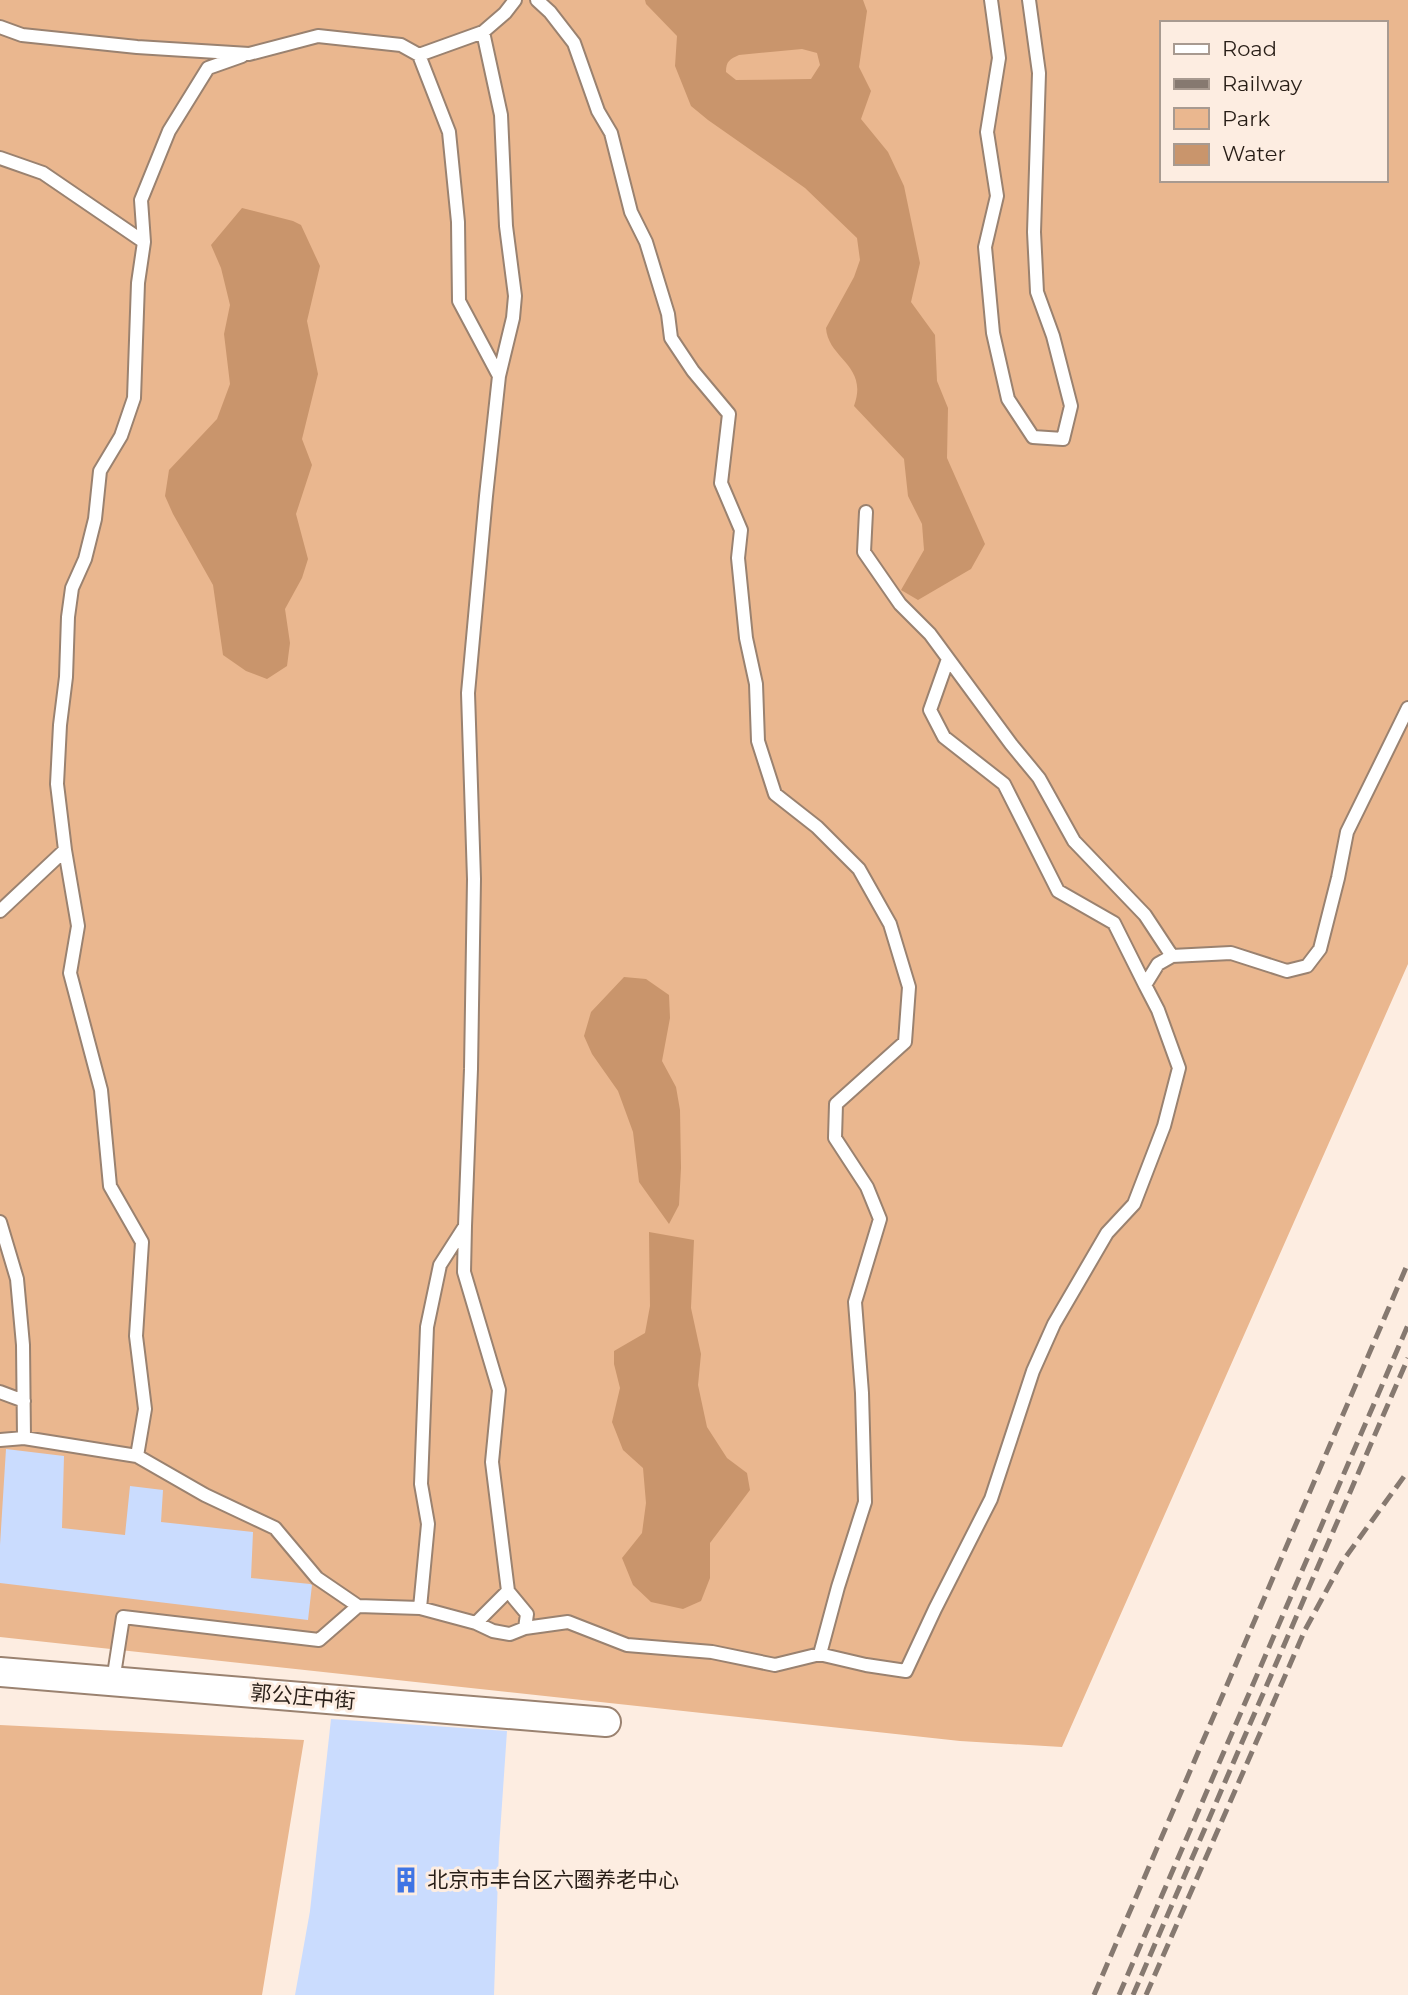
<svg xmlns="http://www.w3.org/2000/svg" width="1408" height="1995" viewBox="0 0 1408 1995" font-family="Montserrat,'Noto Sans SC',sans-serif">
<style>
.green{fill:#eab78f;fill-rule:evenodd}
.water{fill:#c9956c;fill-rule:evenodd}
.building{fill:#cadcfe}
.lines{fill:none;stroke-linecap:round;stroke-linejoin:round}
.service-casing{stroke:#9a8270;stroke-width:16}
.tertiary-casing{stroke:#9a8270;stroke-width:32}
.service{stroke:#fff;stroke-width:12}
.tertiary{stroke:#fff;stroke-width:28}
.rail{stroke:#867970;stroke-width:5;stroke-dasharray:14 7;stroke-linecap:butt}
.labels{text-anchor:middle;stroke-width:6;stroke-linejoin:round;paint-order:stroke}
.street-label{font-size:21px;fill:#281e17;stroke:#fdede1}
.poi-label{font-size:21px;fill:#281e17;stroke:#fdede1;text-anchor:start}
</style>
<rect width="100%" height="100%" fill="#fdede1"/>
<path class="green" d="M0,0H1408V964L1062,1747L960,1741L0,1637ZM1161,23H1385V180H1161Z
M0,1725L304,1740L262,1995H0Z"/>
<path class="water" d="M645,0H863L867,11L859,67L871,91L861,119L888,152L904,186L920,263L911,302L935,335L937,381L948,408L947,458L985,544L971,569L918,600L901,590L924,550L922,524L908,496L904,459L854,406C869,365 828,359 826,328L854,277L860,260L857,238L805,188L708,120L691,106L675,66L677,36L646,4ZM802,49L817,53L820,65L811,79L736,80L726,72C726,61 730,59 739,55Z
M242,208L293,221L301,225L320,266L307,321L318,374L302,439L312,465L296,514L308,559L302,578L285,609L290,643L287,666L267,679L246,671L223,655L213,585L173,514L165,496L169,470L217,419L230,384L224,334L230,305L221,268L211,245Z
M624,977L646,979L669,995L670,1018L662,1061L676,1087L680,1110L681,1168L679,1205L669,1224L639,1182L633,1132L618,1091L592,1054L584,1036L591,1012Z
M649,1232L694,1240L691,1308L701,1354L698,1385L707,1427L727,1458L747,1473L750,1490L710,1543V1578L701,1601L683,1609L651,1602L633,1585L622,1558L642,1533L646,1503L643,1468L623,1450L612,1422L620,1388L614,1364V1351L645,1333L650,1306Z"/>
<path class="building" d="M6,1449L64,1456L62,1528L125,1535L130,1486L163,1490L161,1522L253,1532L251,1578L310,1584L312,1585L308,1620L0,1583V1545Z
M331,1719L507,1731L499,1848L494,1995H295L310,1911Z"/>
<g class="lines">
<g class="service-casing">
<path id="service" d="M991,0L999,58L987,132L997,196L985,247L993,333L1008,399L1033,437L1063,439L1071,406L1053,336L1037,292L1034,232L1039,73L1029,0
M0,27L22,35L137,47L249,54L318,36L401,45L419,55L449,132L458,222L459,301L499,376L486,496L468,693L474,879L471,1069L465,1226L440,1265L427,1327L421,1484L428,1524L420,1608
M483,32L505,13L515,0
M419,55L483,32L501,115L506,226L515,296L513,318L499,376
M0,158L43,173L144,242
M866,512L864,552L900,604L930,634L1011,744L1039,778L1074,841L1145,915L1172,956
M948,659L930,710L944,737L1004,784L1058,891L1114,923L1145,985
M65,850L78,926L70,973L101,1090L110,1186L142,1242L136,1336L145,1409L137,1456
M0,911L65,850L57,784L60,725L66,677L68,617L72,588L85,559L95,519L100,471L121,436L134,398L138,283L144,242L141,200L169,131L208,68L242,56
M0,1222L17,1279L23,1345L24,1438
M465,1226L464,1272L499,1390L492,1462L508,1591
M0,1392L24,1401
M0,1440L24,1438L137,1456L205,1495L275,1528L317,1578L358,1606
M525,1628L568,1622L627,1645L712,1652L775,1665L820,1654L838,1587L865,1502L862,1393L855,1302L880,1219L867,1187L835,1138L836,1104L905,1042L909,987L890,924L859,869L817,827L775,794L758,741L756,684L746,638L738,558L741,530L721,483L729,414L693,371L671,338L668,314L646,242L631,212L611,133L598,111L574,43L550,12L537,0
M819,1654L866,1665L906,1671L935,1609L991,1499L1033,1371L1054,1324L1107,1233L1134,1204L1164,1126L1179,1068L1158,1010L1145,985L1158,964L1172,956L1231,953L1287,971L1307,966L1320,949L1338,878L1347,832L1408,708
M113,1681L123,1617L319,1640L358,1606L420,1608L476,1623L493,1631L510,1634L525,1628L527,1614L508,1591L476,1623"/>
</g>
<g class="tertiary-casing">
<path id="tertiary" d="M0,1672L606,1722"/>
</g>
<use href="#service" class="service"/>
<use href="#tertiary" class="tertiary"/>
<path class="rail" d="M1094,1995L1408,1263
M1119,1995L1408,1325
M1133,1995L1408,1358
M1146,1995L1305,1630L1342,1562L1408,1471"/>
</g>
<defs>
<g id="building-bare" transform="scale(2.1)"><path d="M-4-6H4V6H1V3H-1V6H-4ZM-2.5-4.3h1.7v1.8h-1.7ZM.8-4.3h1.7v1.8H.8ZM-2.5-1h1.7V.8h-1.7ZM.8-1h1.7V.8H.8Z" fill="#3f74e4" stroke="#fdede1" stroke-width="2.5" paint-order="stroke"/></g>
</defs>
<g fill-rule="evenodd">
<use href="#building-bare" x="406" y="1880"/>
</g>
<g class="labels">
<g class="street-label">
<text transform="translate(303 1697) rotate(5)" y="7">郭公庄中街</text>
</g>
<g class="poi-label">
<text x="427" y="1887">北京市丰台区六圈养老中心</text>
</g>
</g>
<rect x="1160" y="21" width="228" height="161" fill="#fdede1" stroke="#a89a90" stroke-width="2"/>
<rect x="1174" y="44" width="35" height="10" fill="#ffffff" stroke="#a89a90" stroke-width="2"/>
<text x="1222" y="56" font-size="21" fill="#281e17">Road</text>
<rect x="1174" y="79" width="35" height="10" fill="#867970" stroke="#a89a90" stroke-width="2"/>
<text x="1222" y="91" font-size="21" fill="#281e17">Railway</text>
<rect x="1174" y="108" width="35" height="21" fill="#eab78f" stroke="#a89a90" stroke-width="2"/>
<text x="1222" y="126" font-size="21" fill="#281e17">Park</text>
<rect x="1174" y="144" width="35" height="21" fill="#c9956c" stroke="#a89a90" stroke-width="2"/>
<text x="1222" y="161" font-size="21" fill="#281e17">Water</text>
</svg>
